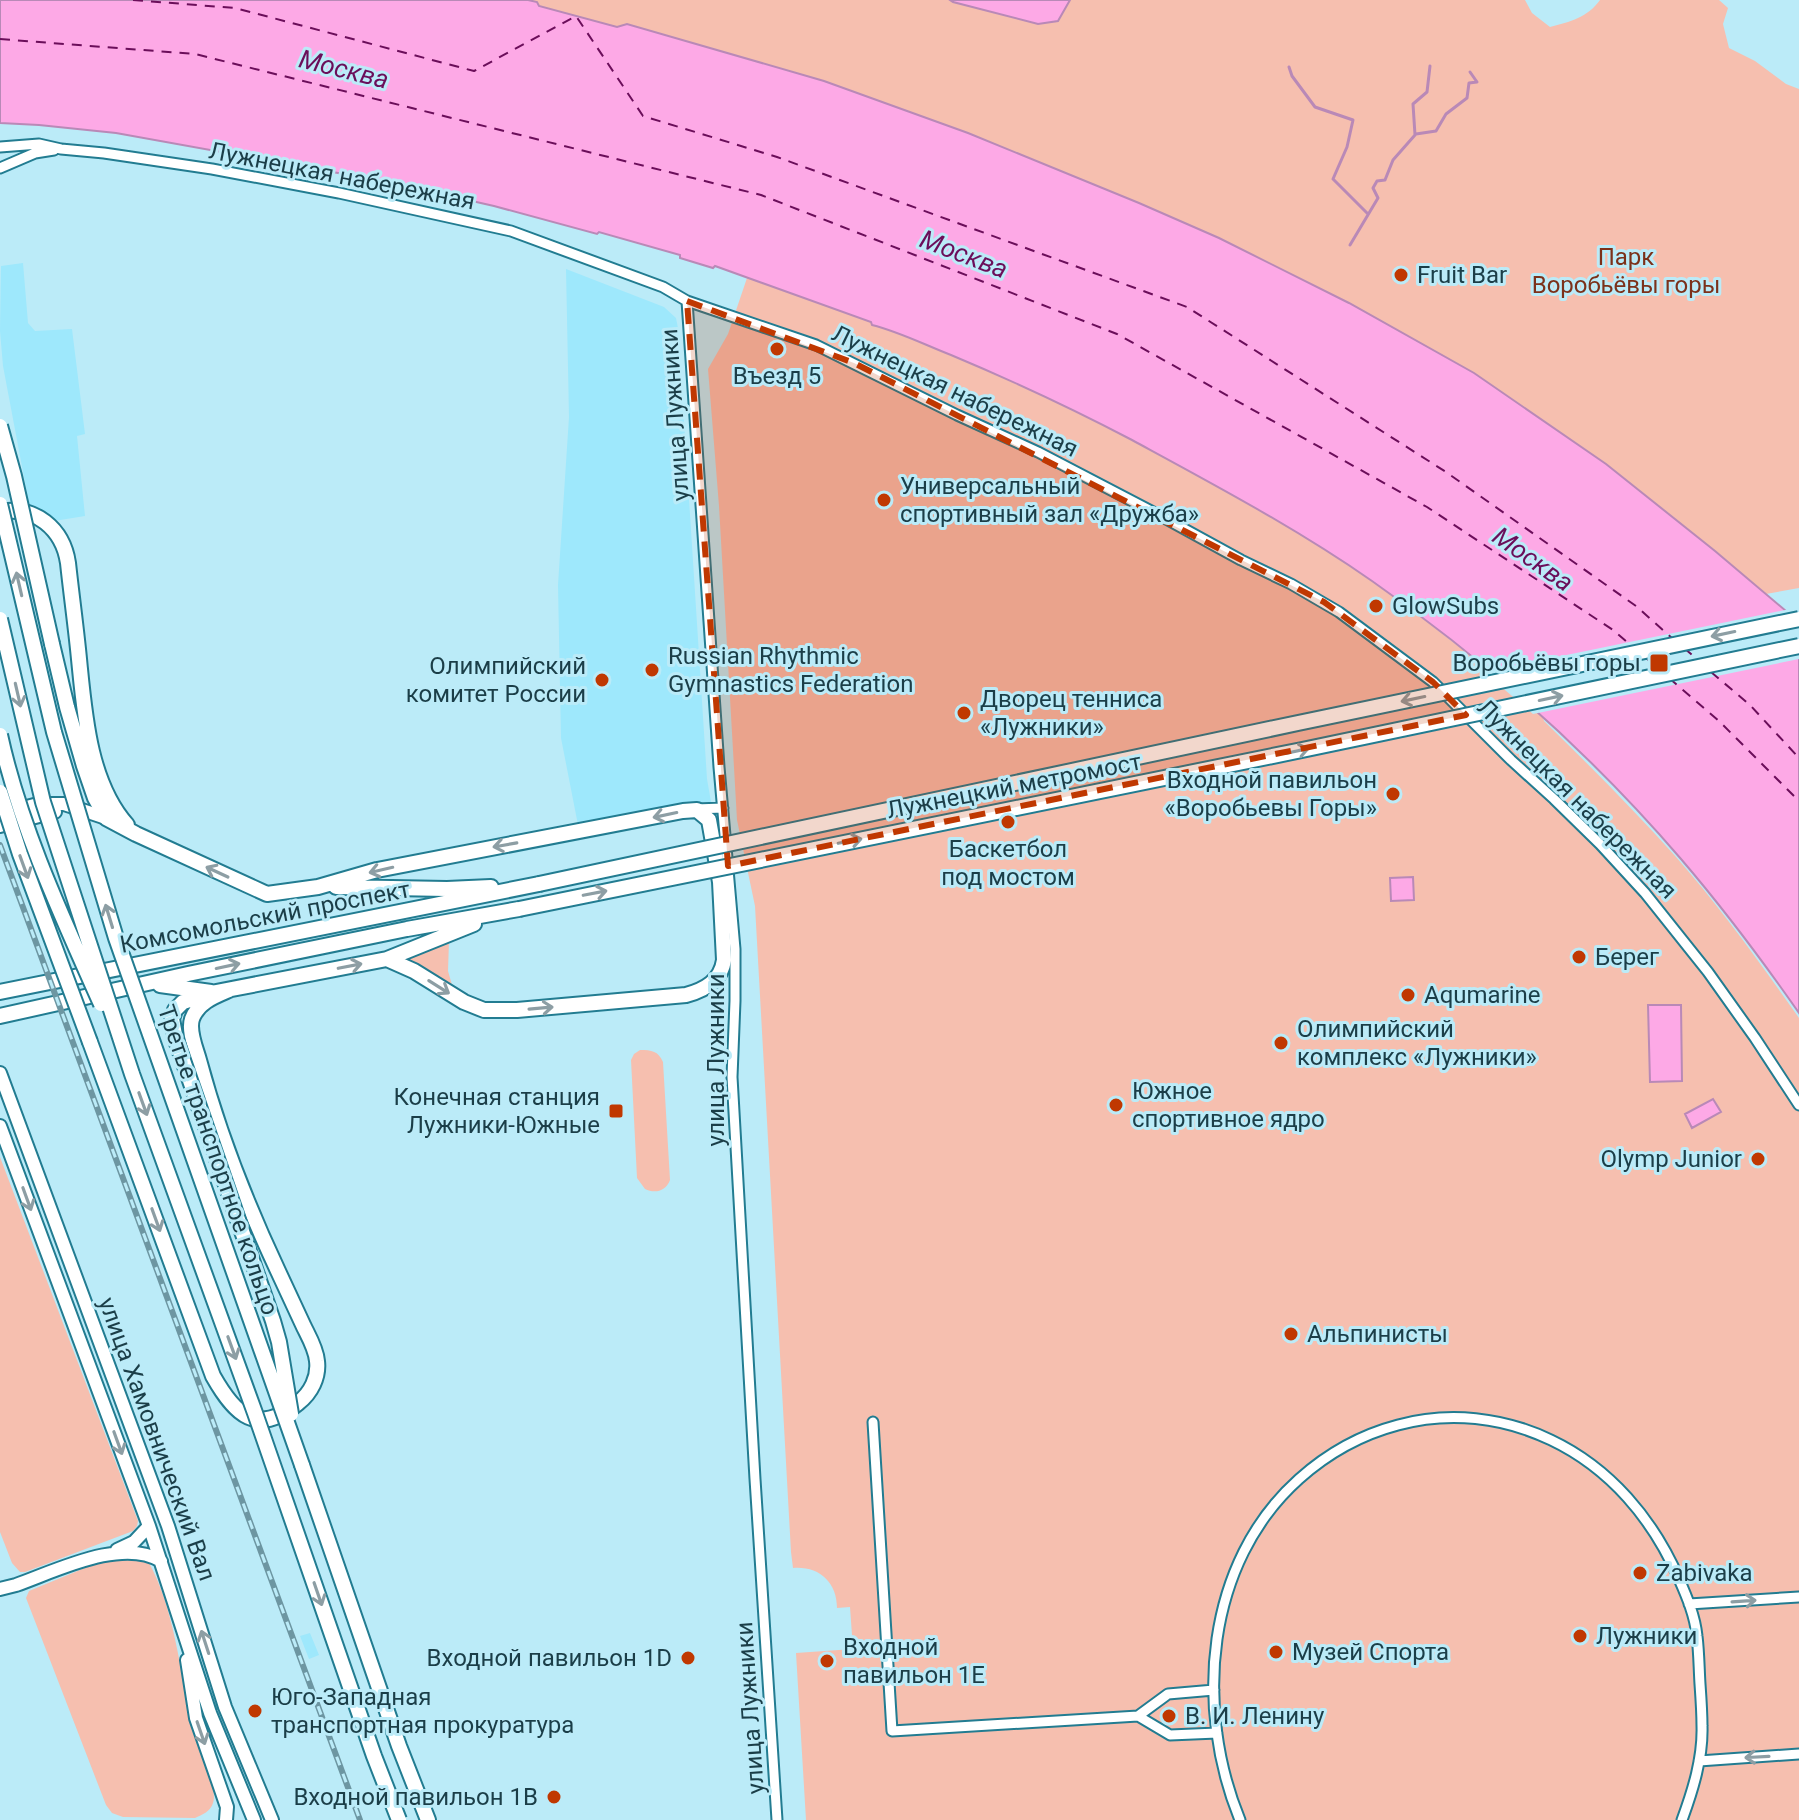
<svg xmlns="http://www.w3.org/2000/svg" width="1799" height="1820" viewBox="0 0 1799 1820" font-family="Roboto,sans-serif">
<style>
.built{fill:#9ee8fc}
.green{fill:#f6bfaf}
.water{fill:#fda9e6;stroke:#b989b7;stroke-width:2}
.pier{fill:#bbebf8}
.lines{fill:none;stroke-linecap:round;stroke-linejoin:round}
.stream{stroke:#b989b7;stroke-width:3}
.ferry{stroke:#6b0e5a;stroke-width:2;stroke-dasharray:10 8;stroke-linecap:butt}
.street-casing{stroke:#227c91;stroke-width:13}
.secondary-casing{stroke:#227c91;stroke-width:16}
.primary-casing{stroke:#227c91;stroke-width:18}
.street{stroke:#fff;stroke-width:9}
.secondary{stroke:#fff;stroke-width:12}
.primary{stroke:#fff;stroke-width:14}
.rail-casing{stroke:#6d96a2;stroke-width:6}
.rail{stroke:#bbebf8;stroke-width:3;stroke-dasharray:9;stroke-linecap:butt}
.primary-bridge-casing{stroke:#227c91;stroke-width:18;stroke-linecap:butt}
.primary-bridge{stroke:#fff;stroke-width:14}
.oneway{stroke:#8d9ea4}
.marked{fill:#c03801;fill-opacity:0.2;stroke:#c03801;stroke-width:6;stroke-dasharray:16 10;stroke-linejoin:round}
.poi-dot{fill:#c03801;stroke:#bbebf8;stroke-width:3}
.labels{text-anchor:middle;stroke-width:6;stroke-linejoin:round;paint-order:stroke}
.street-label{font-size:24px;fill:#1b3e48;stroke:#bbebf8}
.park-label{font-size:24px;fill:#7c311a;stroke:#bbebf8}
.poi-label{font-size:24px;fill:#1b3e48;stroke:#bbebf8;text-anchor:start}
.water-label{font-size:26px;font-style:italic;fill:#6b0e5a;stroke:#bbebf8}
</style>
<rect width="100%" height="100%" fill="#bbebf8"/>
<path class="built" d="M23,263L28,323L35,331L72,329L85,434L77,436L85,516L54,521L30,509L3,366L0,331L1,266Z
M566,269L664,307L676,318L678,328L707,779L711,802H689L578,825L561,738L558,585L569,417Z
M310,1633L319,1655L309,1659L300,1636Z"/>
<path class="green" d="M528,0H1525L1532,13L1550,27C1570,22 1588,17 1600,0H1719L1728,8L1723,24L1729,48L1755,61L1786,84L1799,89V588L1766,594L1715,551L1606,464L1474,373L1349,303L1219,238L1139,203L968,133L824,81L627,24L617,27L539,6L536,2Z
M747,278L871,322L873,325L905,336L1023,385L1091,418L1196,474L1299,533L1370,579L1412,610L1494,674L1543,717L1544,721C1589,765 1634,810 1676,857C1721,908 1760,963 1799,1018V1820H806L796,1653L853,1649L850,1607L837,1608C837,1582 819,1566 793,1568L791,1552L755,906L737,820L719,506L708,369L728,334Z
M449,941L448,971L452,985L409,961L400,959Z
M640,1050C652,1050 658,1051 663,1062L670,1180C666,1191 655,1194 645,1189L637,1178L631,1060L634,1054Z
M0,1157L138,1521L137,1526L133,1531L25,1572H20L12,1563L0,1532Z
M109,1558L147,1559C179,1616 179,1683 198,1744C202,1758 218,1790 213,1803C211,1811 202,1815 195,1818L123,1817L112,1813L106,1805L26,1598L29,1591Z"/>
<path class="water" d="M0,0H528L537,2L539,6L617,27L627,24L824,81L968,133L1139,203L1219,238L1349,303L1474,373L1606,464L1715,551L1799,622V1013C1762,960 1723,908 1681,859C1591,754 1485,660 1372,581C1296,528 1213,484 1132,440C1073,409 1013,381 951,355C925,345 900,332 872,325L871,322L715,266L713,268L680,258V255L599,232L597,234L494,206L388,182L116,133L39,125L0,123Z
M950,0H1070L1058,21L1038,24L953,2Z
M1413,877L1414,900L1391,901L1390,878Z
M1648,1005H1681L1682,1081L1650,1082Z
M1713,1099L1721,1112L1692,1128L1685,1114Z"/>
<path class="pier" d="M1790,609L1799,617V659L1533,714L1484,672Z"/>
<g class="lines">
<path class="stream" d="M1289,67L1292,76L1315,107L1353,120L1347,147L1333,179L1367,213
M1416,134L1436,131L1446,114L1467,98L1469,83L1477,82L1470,72
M1350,245L1378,198L1373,188L1377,181L1385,180L1393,160L1415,135L1413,104L1427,92L1430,66"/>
<path class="ferry" d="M133,0L235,8L474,71L576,16L643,116L777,157L1187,307L1446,472L1636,606L1673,639
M0,39L195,54L761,195L1117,334L1427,507L1613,630L1634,648
M1684,648L1698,660
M1645,657L1658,669
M1711,672L1750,705L1799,758
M1669,678L1719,721L1799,801"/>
<g class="street-casing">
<path id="street" d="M0,147L39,144L61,149L104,153L212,169L339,193L511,231L663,287L687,301L816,345L957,415L1038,452L1157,514L1241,560L1291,584L1339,612L1433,682L1511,760L1554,799L1600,844L1645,893L1708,972L1755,1038L1799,1105
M0,168L35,153L54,150
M687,301L719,767L735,949V1001L732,1077L755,1479L777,1820
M695,809L723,808
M873,1422L892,1731L1138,1716
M1689,1604L1799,1597
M1214,1690L1168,1694L1138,1716L1170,1735L1217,1733
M1699,1761L1799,1754
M1240,1820C1194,1708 1205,1563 1299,1479C1328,1453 1360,1435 1398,1425C1449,1411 1503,1417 1551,1440C1610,1468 1653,1519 1679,1579C1687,1597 1695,1616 1697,1636C1699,1652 1699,1668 1700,1684C1701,1698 1702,1712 1702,1726C1703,1758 1693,1790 1682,1820"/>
</g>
<g class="secondary-casing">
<path id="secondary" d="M0,814L38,804H64L106,818
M0,826L55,812
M0,1073L168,1526L225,1707L272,1820
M0,1126L149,1526L210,1713L254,1820
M117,1550L134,1542L149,1526
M0,1589L16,1585C56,1571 122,1537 161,1561
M187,1660L196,1718L227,1807L226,1820"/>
</g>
<g class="primary-casing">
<path id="primary" d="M0,512C35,505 63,529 68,563C71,591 75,620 78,649C84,706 87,780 127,825
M52,644L67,707L84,766L95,798L106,818L136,834L267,894L318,887L377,870L683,811L697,810L709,820L720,882L724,960C721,981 705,990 686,995L517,1010H484L464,1002L414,971L387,959
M336,887L447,889L491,887
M160,985L211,992
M0,992L539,884
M0,1016L188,974L407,929L519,909
M176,1040L172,1019L175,1010L183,1002L216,992L387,959L474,924
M90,1042L213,1376C235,1415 257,1437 298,1403C311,1393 319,1377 317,1361C316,1349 309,1337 304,1327C295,1308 287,1290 278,1271C247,1205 218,1131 199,1060C196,1049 188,1031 192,1019C198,1002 215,996 229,990
M302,1465L399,1746L428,1820"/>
</g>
<use href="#street" class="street"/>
<use href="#secondary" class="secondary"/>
<use href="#primary" class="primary"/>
<g class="rail-casing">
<path id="rail" d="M0,845L360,1820"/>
</g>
<use href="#rail" class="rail"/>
<g class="primary-bridge-casing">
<path id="primary-bridge" d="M0,426L14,476L52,644
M0,504L54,732L116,938L302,1465
M0,619L43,802L132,1074L255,1413L374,1756L399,1820
M0,735C20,827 63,919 101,1004
M0,792L20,854L90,1042
M539,884L1298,723L1799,619
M519,909L1302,750L1799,646
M176,1040L273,1321L279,1342L291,1414"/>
</g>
<use href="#primary-bridge" class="primary-bridge"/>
</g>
<defs><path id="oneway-shaft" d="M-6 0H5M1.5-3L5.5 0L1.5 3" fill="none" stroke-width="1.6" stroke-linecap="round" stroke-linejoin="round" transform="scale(2)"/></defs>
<g class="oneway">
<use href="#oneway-shaft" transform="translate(19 584) rotate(-103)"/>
<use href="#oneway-shaft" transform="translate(1723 634) rotate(168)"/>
<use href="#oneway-shaft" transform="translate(18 695) rotate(77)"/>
<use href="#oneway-shaft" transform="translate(1551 698) rotate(-12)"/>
<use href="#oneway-shaft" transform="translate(1413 699) rotate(168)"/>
<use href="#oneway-shaft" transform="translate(1297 751) rotate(-12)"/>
<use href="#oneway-shaft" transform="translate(665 815) rotate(168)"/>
<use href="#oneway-shaft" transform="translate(850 841) rotate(-11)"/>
<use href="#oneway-shaft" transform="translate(505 845) rotate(170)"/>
<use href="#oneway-shaft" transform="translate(24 867) rotate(70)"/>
<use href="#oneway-shaft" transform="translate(381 870) rotate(167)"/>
<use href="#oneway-shaft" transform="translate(217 872) rotate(-155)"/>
<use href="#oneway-shaft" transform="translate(595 893) rotate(-11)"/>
<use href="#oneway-shaft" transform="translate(109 916) rotate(-107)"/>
<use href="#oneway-shaft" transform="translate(228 966) rotate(-12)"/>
<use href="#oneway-shaft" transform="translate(350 966) rotate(-11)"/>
<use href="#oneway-shaft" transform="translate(439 987) rotate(32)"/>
<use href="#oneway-shaft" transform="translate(541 1008) rotate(-5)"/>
<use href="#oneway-shaft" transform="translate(143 1104) rotate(70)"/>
<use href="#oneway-shaft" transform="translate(27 1199) rotate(70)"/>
<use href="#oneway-shaft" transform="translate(156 1220) rotate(70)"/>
<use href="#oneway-shaft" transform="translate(232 1348) rotate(70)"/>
<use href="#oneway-shaft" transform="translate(118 1443) rotate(70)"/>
<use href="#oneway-shaft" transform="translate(318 1594) rotate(71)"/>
<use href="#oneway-shaft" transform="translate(1744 1601) rotate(-4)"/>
<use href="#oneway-shaft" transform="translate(205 1642) rotate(-108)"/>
<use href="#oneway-shaft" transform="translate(201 1733) rotate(71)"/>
<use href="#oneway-shaft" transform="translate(1757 1757) rotate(177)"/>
</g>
<path class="marked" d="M687,301L854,363L1324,602L1433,682L1466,715L728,866Z"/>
<g class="poi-dot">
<circle cx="1401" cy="275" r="8"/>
<circle cx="777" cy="349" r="8"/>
<circle cx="884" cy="500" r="8"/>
<circle cx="1376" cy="606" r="8"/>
<rect x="1649" y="653" width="20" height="20" rx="4"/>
<circle cx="652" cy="670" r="8"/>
<circle cx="602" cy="680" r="8"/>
<circle cx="964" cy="713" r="8"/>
<circle cx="1393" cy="794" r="8"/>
<circle cx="1008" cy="822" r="8"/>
<circle cx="1579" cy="957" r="8"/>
<circle cx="1408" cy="995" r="8"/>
<circle cx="1281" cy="1043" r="8"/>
<circle cx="1116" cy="1105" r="8"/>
<rect x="608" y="1103" width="16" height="16" rx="4"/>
<circle cx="1758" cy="1159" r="8"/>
<circle cx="1291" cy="1334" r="8"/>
<circle cx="1640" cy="1573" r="8"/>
<circle cx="1580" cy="1636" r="8"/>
<circle cx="1276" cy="1652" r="8"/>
<circle cx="688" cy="1658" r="8"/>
<circle cx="827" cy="1661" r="8"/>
<circle cx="255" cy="1711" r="8"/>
<circle cx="1169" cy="1716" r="8"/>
<circle cx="554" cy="1797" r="8"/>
</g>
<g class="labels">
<g class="street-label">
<text transform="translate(342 176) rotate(11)" y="8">Лужнецкая набережная</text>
<text transform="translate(955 391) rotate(26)" y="8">Лужнецкая набережная</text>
<text transform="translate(675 415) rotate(-94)" y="8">улица Лужники</text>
<text transform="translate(1014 786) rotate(-11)" y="8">Лужнецкий метромост</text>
<text transform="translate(1577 799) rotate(45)" y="8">Лужнецкая набережная</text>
<text transform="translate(265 917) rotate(-11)" y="8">Комсомольский проспект</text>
<text transform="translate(716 1060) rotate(-90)" y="8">улица Лужники</text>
<text transform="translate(218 1160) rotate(71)" y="8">Третье транспортное кольцо</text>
<text transform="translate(157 1439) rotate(70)" y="8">улица Хамовнический Вал</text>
<text transform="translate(750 1708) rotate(-94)" y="8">улица Лужники</text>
</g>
<g class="park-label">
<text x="1626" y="265">Парк<tspan x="1626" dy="28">Воробьёвы горы</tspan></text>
</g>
<g class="poi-label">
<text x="1417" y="283">Fruit Bar</text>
<text x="777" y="384" text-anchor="middle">Въезд 5</text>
<text x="900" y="494">Универсальный<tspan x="900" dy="28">спортивный зал «Дружба»</tspan></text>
<text x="1392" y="614">GlowSubs</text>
<text x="668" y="664">Russian Rhythmic<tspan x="668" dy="28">Gymnastics Federation</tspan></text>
<text x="1641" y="671" text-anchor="end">Воробьёвы горы</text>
<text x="586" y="674" text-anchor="end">Олимпийский<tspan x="586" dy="28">комитет России</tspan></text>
<text x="980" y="707">Дворец тенниса<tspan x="980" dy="28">«Лужники»</tspan></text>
<text x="1377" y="788" text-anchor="end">Входной павильон<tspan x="1377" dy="28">«Воробьевы Горы»</tspan></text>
<text x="1008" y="857" text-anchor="middle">Баскетбол<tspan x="1008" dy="28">под мостом</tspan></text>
<text x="1595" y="965">Берег</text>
<text x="1424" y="1003">Aqumarine</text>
<text x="1297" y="1037">Олимпийский<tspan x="1297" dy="28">комплекс «Лужники»</tspan></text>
<text x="1132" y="1099">Южное<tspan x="1132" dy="28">спортивное ядро</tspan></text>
<text x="600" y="1105" text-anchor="end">Конечная станция<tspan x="600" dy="28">Лужники-Южные</tspan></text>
<text x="1742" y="1167" text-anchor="end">Olymp Junior</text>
<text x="1307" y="1342">Альпинисты</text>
<text x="1656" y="1581">Zabivaka</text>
<text x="1596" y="1644">Лужники</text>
<text x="843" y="1655">Входной<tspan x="843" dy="28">павильон 1E</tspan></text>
<text x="1292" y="1660">Музей Спорта</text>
<text x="672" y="1666" text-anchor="end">Входной павильон 1D</text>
<text x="271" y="1705">Юго-Западная<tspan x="271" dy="28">транспортная прокуратура</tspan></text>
<text x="1185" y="1724">В. И. Ленину</text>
<text x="538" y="1805" text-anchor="end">Входной павильон 1B</text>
</g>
<g class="water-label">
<text transform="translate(344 69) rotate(14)" y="9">Москва</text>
<text transform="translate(964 254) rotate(21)" y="9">Москва</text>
<text transform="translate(1533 559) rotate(35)" y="9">Москва</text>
</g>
</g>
</svg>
